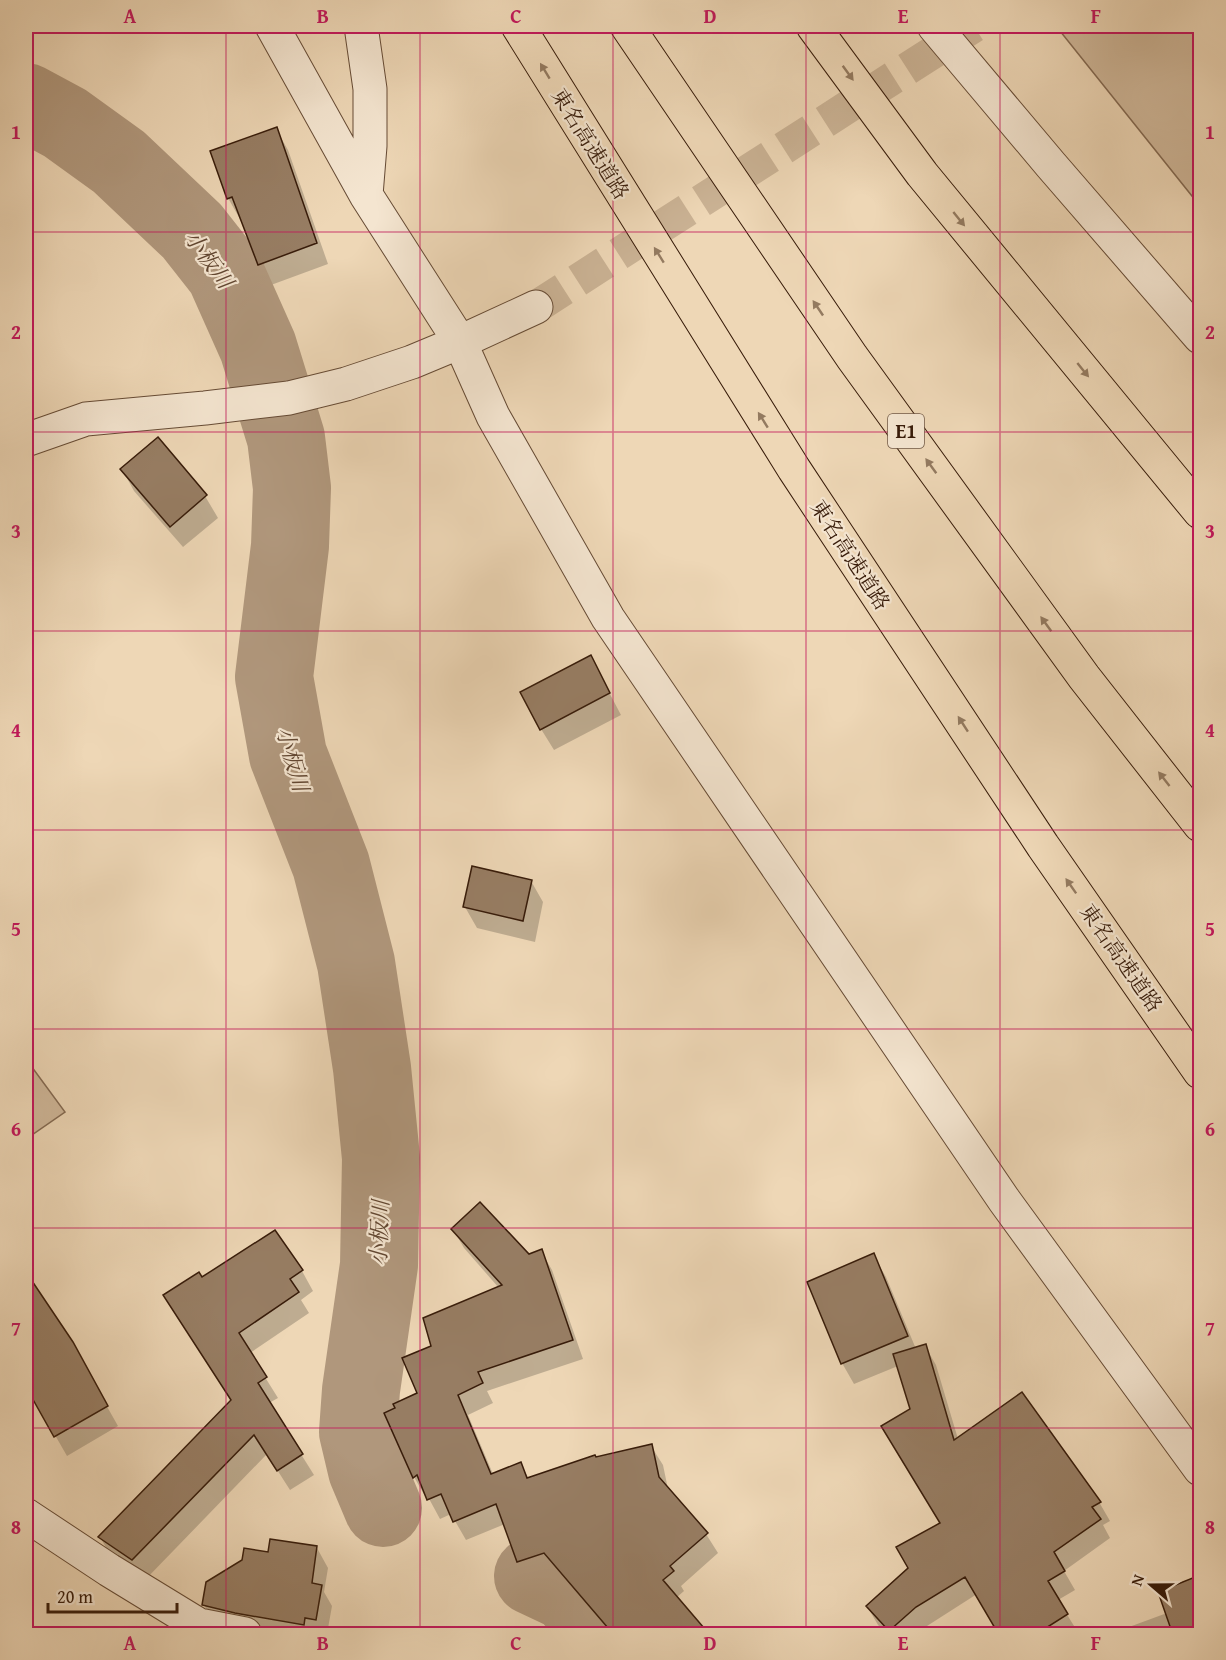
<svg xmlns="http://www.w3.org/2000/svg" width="1226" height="1660" viewBox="0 0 1226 1660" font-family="'Gentium Book Plus','Noto Serif JP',serif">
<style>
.green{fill:#cfb799;stroke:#846a52;stroke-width:1.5}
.shadow{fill:#0003}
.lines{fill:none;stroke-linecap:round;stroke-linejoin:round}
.river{stroke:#b0977c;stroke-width:78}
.building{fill:#977d63;stroke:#381c0a;stroke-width:1.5}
.street-tunnel{stroke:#cab294;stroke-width:33;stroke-dasharray:33 16;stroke-linecap:butt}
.street-casing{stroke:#664b35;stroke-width:35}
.highway-casing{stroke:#381c0a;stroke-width:35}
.street{stroke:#f4e5d0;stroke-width:33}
.highway{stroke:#eed7b6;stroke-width:33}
.oneway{fill:#937a60}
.grid{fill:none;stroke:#c2185b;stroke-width:1.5;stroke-opacity:0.55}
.labels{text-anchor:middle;stroke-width:4.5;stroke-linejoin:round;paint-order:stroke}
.shield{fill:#f4e5d0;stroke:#705845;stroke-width:1.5}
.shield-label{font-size:20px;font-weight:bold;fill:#381c0a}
.street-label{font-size:21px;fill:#381c0a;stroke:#f4e5d0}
.water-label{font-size:22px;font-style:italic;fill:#624732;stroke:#f4e5d0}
.neatline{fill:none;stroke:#c2185b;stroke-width:2}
.grid-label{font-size:20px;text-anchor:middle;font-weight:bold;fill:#c2185b}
</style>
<rect width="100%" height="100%" fill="#eed7b6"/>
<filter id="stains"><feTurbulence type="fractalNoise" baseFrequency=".00333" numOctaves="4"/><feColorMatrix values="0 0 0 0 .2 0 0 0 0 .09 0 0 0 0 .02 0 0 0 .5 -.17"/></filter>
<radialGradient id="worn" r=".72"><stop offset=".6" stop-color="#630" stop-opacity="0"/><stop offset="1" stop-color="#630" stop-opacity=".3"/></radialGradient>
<path class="green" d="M1056,26H1200V206Z
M26,1059L65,1112L26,1139Z"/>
<path class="shadow" d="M276,129L288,150L328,264L271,285L259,264L242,219H240L228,198Z
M122,469L205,496L218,518L183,547L134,491Z
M602,679L621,715L554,750L541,729Z
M531,881L543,902L535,942L477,928L465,907Z
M453,1229L529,1256L541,1251L552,1270L583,1359L487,1391L493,1403L468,1415L493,1474L521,1464L529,1479L596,1459L651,1446L663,1465L668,1489L706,1534L718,1553L681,1586L684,1591L676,1598L708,1634H610L556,1571L530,1581L518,1561L505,1524L466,1540L451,1514L440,1519L427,1495L425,1496L414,1477L419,1394L433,1347L499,1288L464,1248Z
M873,1255L886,1277L916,1349L925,1346L936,1365L958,1439L1099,1502L1110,1521L1103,1525L1110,1538L1064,1571L1075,1590L1058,1600L1079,1634H1000L977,1594L927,1626L917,1634H887L878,1625L867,1606L910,1568L941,1524L898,1366L854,1384L842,1363Z
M302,1271L313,1291L301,1300L309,1313L250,1353L278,1398L269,1403L314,1475L290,1490L267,1454L145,1580L112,1558L100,1537L232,1401L165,1296L202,1279Z
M30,1282L71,1343L118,1426L67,1456L32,1395L26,1399V1285Z
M317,1548L328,1568L324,1592L332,1606L327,1634H259L215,1624L204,1605L269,1554Z
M1200,1577V1634H1110L1167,1613L1159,1592Z"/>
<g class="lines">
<path class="river" d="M26,102L65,123L119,162L192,231L225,273L258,347L286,438L292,488L290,546L274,677L288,755L331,865L356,963L372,1068L381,1158L379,1265L361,1390L358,1432L367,1470L383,1508
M533,1576L567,1592L606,1634"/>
</g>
<path class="building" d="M277,127L317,243L258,265L232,197L227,199L210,151Z
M158,437L207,495L170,527L120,469Z
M591,655L610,693L540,730L520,692Z
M472,866L532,880L523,921L463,907Z
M480,1202L529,1254L542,1249L573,1340L478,1372L483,1383L458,1395L491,1474L521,1462L527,1478L595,1455L596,1457L652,1444L659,1477L708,1533L670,1566L674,1571L663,1580L710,1635H614L544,1553L517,1562L496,1504L453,1522L441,1494L427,1500L417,1475L413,1478L384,1413L395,1408L393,1404L417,1393L402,1358L431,1346L423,1318L502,1285L451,1229Z
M275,1230L303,1270L290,1279L299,1292L239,1333L267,1377L258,1383L303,1454L277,1471L254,1435L132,1560L98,1537L231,1400L163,1295L199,1272L202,1277Z
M874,1253L908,1336L841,1364L807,1282Z
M26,1272L73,1342L108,1406L54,1437L26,1387Z
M926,1344L954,1440L1022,1392L1101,1502L1092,1507L1101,1519L1054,1552L1065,1571L1048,1581L1068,1614L1035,1635H999L965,1577L916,1607L889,1631L866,1606L908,1568L896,1547L940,1523L881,1426L910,1409L893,1354Z
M270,1539L317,1546L312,1583L322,1585L316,1620L305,1618L304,1625L235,1613L202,1605L206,1582L242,1560L244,1548L268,1552Z
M1200,1575V1635H1173L1158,1592Z"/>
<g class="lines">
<path class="street-tunnel" d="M536,307L974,26"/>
<g class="street-casing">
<path id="street" d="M272,26L366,195L460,342L536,307
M361,26L370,89V146L366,195
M934,26L1051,165L1200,337
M26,440L86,419L205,408L289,398L346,384L412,362L460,342L493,416L608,618L1004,1200L1200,1469
M26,1515L109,1570L199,1625L245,1634"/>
</g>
<g class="highway-casing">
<path id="highway" d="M518,26L794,469L1043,846L1200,1072
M627,26L852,357L1084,677L1200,825
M813,26L922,174L1200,512"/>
</g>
<use href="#street" class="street"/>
<use href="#highway" class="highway"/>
</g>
<defs><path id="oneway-solid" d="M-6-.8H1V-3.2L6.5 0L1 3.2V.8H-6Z" transform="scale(1.5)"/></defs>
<g class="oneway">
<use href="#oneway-solid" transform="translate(545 71) rotate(-121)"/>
<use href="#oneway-solid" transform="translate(848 73) rotate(54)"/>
<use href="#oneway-solid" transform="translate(959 219) rotate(51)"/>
<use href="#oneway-solid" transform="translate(659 255) rotate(-122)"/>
<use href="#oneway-solid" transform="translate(818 308) rotate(-124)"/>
<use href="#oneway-solid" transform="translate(1083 370) rotate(51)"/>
<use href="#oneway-solid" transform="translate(763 420) rotate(-122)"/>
<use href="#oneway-solid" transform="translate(931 466) rotate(-126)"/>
<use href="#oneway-solid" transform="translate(1046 624) rotate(-126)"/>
<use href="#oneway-solid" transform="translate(963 724) rotate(-123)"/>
<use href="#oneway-solid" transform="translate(1164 779) rotate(-128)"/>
<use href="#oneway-solid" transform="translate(1071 886) rotate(-125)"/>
</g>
<path class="grid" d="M226,26V1634M420,26V1634M613,26V1634M806,26V1634M1000,26V1634M26,232H1200M26,432H1200M26,631H1200M26,830H1200M26,1029H1200M26,1228H1200M26,1428H1200"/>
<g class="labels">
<rect class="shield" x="888" y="414" width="36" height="34" rx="4.5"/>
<g class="shield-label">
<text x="906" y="438">E1</text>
</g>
<g class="street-label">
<text transform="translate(590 144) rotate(58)" y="7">東名高速道路</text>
<text transform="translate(850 555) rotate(57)" y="7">東名高速道路</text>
<text transform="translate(1121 958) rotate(55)" y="7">東名高速道路</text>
</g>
<g class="water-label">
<text transform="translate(209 259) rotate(54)" y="8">小板川</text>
<text transform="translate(293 759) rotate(74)" y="8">小板川</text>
<text transform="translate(379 1233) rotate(-88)" y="8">小板川</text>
</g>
</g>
<rect width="1226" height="1660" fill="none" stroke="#eed7b6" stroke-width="66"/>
<g transform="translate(1151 1585) rotate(290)" stroke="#f4e5d0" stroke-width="4.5" paint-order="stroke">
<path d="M0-4.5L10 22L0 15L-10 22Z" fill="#381c0a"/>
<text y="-9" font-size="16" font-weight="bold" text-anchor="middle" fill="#381c0a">N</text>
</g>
<path d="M48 1603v9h129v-9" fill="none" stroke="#381c0a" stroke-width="3"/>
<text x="57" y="1603" font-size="18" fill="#381c0a" stroke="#f4e5d0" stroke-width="4.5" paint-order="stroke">20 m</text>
<rect x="33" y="33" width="1160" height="1594" class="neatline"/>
<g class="grid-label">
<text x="130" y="23">A</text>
<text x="323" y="23">B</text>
<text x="516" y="23">C</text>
<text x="710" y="23">D</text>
<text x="903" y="23">E</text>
<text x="1096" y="23">F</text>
<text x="16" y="139">1</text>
<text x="1210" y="139">1</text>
<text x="16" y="339">2</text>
<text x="1210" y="339">2</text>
<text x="16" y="538">3</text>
<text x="1210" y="538">3</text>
<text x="16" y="737">4</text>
<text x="1210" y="737">4</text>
<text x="16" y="936">5</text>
<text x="1210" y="936">5</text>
<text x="16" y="1136">6</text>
<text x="1210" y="1136">6</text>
<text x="16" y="1335">7</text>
<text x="1210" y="1335">7</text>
<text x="16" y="1534">8</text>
<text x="1210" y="1534">8</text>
<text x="130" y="1650">A</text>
<text x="323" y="1650">B</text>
<text x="516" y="1650">C</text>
<text x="710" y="1650">D</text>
<text x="903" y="1650">E</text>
<text x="1096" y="1650">F</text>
</g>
<rect width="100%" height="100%" filter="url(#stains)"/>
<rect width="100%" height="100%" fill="url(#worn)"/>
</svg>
